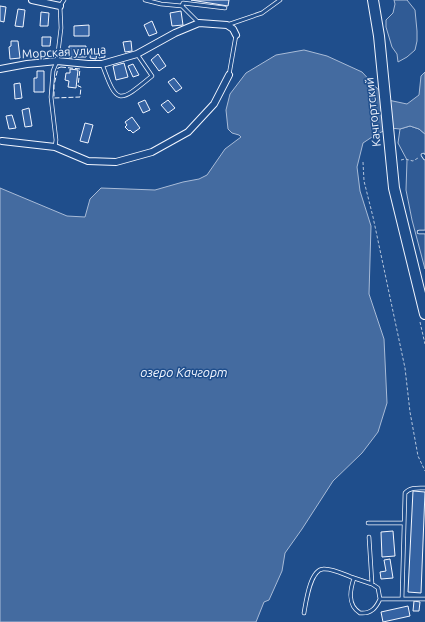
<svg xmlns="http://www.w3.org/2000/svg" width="425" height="622" viewBox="0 0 425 622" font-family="Ubuntu,sans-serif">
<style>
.built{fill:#305b95;stroke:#a8bbd7}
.water{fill:#446ba0;stroke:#a8bbd7}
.building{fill:#3563a3;stroke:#f2f6ff}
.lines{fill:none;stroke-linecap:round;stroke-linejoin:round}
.service-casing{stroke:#f2f6ff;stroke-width:4.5}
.minor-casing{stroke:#f2f6ff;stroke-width:8}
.primary-casing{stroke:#f2f6ff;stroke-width:12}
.path{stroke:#b3c4dc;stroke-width:1;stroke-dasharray:3 2;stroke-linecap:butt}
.service{stroke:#1f4e8c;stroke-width:3}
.minor{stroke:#1f4e8c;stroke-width:6}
.primary{stroke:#1f4e8c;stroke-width:10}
.fence{stroke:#f2f6ff;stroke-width:1;stroke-dasharray:5 2;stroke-linecap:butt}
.labels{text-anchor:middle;stroke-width:3;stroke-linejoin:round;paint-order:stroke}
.street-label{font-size:12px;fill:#f2f6ff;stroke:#1f4e8c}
.water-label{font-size:13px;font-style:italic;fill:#f2f6ff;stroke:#1f4e8c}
</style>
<rect width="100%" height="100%" fill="#1f4e8c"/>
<path class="built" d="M394,0H407L415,10L417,31V41L415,50L407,57L398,62L397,54L392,47L386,27V20L393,13L395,4Z
M410,126L419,129L425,134V269L412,220L406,190L407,160L398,143L400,129Z"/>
<path class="water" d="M304,50L327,56L362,72L388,100L407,104L419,95L421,76L425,72V134L419,129L410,126L400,129L390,128L375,135L363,143L357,167L360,191L371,226L369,294L384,339L387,403L378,432L362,453L333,481L302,529L285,553L282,571L269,600L264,602L256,622H0V188L67,216L85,217L90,199L101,188L155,190L183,182L199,179L207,175L225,149L241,137L239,135L232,133L228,129L226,110L230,94L246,73L276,55Z"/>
<path class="building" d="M191,0H229L228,6Z
M0,6L6,7L4,22L0,21Z
M18,9L25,10L23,27L15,26Z
M181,11L183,25L172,26L170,13Z
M41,12L49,13L48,26H40Z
M152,21L157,33L149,36L144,25Z
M89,25V36H74V26Z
M42,37H51L50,46H42Z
M11,41H18L20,58L10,59L9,47L11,46Z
M131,41L132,51L125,52L123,42Z
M69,46H86V57H69Z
M104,49L105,57L99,58L97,50Z
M91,50L97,52L96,59L90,58Z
M158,54L166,66L159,71L151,60Z
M124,63L128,77L116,80L113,66Z
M133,64L139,75L133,77L128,66Z
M70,69L78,70L76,88L68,87L69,81L65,80L66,73H70Z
M37,71H44V92H34V78H37Z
M174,78L182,88L176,92L168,82Z
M20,83L22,98L15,99L14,84Z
M145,100L150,110L143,113L138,103Z
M168,100L175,108L168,113L161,105Z
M29,108L32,126L25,127L22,110Z
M12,115L16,128L9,129L6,116Z
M132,117L140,128L133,133L130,130L129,131L125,127L127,125L125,122Z
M85,123L93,125L88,143L80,141Z
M413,491L425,492L421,593L408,592Z
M393,531L395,556L382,557L381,532Z
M390,559L393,578L381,579L380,572L386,571L384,560Z
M414,601L420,602L419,611H413Z
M408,606L410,616L383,622L381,612Z"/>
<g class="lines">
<g class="service-casing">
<path id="service" d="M145,0L161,4L182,6L183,3L225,8
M182,6L199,23
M227,25L262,13L280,0
M102,64C117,105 118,104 152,76L137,54
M229,75L236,35
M55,147L56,140L51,97L53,71L57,61L61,28L60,6L64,0
M423,155L425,158
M419,232H425
M368,523H404
M369,537L372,584
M354,578L372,584L378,588L380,599C376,608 371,614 360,613C347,605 350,590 354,578Z
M380,599H425
M402,599L405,493C410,487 418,488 425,488
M304,613C306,602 310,570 323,569C333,568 345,575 354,578"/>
</g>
<g class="minor-casing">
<path id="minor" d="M32,0L60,6
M0,69L27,64L57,61L88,64H102L137,54L175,33L199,23L227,25L233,29L236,35
M2,141L55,147L88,161L116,162L152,152L188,132L214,104L229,75"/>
</g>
<g class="primary-casing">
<path id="primary" d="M373,0L379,36L394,188L425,314"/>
</g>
<path class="path" d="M401,160L405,159L413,161L418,158
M363,162L364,181L373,217L405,368L410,412L418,456L425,471
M420,322L425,344"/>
<use href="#service" class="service"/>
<use href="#minor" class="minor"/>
<use href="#primary" class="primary"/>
<path class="fence" d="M61,67L80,69L78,86L81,87L80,97L54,98V85L58,68Z"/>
</g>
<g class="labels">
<g class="street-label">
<text transform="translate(64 52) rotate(-3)" y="4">Морская улица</text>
<text transform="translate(373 112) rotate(-96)" y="4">Качгортский</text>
</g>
<g class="water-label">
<text x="184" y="377">озеро Качгорт</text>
</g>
</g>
</svg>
